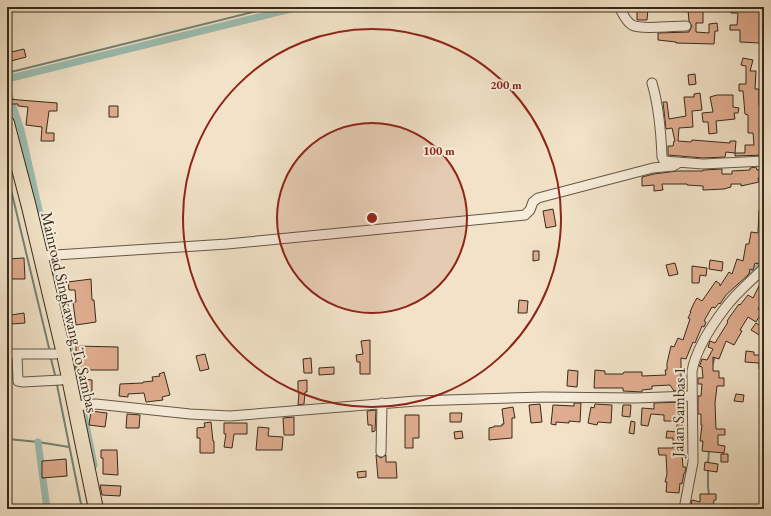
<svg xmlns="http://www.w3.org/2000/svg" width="771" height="516" viewBox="0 0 771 516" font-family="'EB Garamond',serif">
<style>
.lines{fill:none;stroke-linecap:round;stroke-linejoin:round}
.stream{stroke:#738376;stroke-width:2}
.canal{stroke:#9cbeb2;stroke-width:7}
.building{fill:#e0ac8f;stroke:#362a1b}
.minor-casing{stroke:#655846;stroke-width:11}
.highway-casing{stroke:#362a1b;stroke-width:16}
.minor{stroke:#f7eddb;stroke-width:9}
.highway{stroke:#f2e3c8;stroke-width:14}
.ring{fill:none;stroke:#8f2418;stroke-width:2}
.labels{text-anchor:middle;stroke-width:4;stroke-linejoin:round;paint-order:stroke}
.street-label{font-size:16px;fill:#362a1b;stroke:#f7eddb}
.centre{fill:#8f2418;stroke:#f7eddb;stroke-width:2}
.ring-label{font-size:12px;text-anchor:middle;font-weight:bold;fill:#8f2418;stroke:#f7eddb;stroke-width:4;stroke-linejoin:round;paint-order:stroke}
</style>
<rect width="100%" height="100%" fill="#f2e3c8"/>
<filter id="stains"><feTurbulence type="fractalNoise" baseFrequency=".005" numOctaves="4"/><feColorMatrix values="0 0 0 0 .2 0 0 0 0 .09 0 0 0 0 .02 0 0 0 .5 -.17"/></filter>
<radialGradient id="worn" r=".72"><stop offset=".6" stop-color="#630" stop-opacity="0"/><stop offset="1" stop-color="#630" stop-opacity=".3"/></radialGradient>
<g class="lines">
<path class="stream" d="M7,73L273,7
M7,173L49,348
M51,359L55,375
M712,367L715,356
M57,385L82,509
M8,439L38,442L69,447
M708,464L709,450
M708,468V487L709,495
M8,509V439"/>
<path class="canal" d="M7,79L299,7
M7,89L21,130L48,250
M50,261L81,400
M749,277L764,261
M83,410L94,465
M38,442L47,509"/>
</g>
<path class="building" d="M731,7H761V21H762L763,27H761L760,43L740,42V30H730V25H737L738,13H731Z
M637,8L648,9L647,20H637Z
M688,10H703V23H696V32L709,33V24L717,23L718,31H715L714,44L676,43V42L658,40V33L689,32L692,26L689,21Z
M24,49L26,57L7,62V53Z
M743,58L753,60L750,71H756L755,89H759V105H761L762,117H763L764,155L735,156V153H745V145H754L753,133H748V115L745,114L743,91H739V84H746V66L741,65Z
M695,74L696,84L689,85L688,75Z
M700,93L702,110L692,111L693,127L679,128L678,141L691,142L692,140L730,143V141H736L735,153L726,152L725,157L703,158L668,155V146H673L674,141H675L672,128L666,129L663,102H667L669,119L686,116L684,97H694V94Z
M717,95H733V107L739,108L738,113H734L735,119L716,121L717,133L709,134L708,122H703L702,113L713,112L710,97Z
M7,99L57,103V111H49L46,133H54V141H41L42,127L26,125L28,107L18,106V104H7Z
M109,106H118V117H109Z
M756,167L757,170L764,169V177L758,178L759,182L741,186V184H731V187L724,189L703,190V186L687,185V184H662L663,190L654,191V185L642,186V177L654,174L677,171H703V170L722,169V174H732V171L750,170V168Z
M553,209L556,226L546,228L543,211Z
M759,210H764V258L760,257L759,264L755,263L753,270L750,269L749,274L726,295L720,304L719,303L715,308L712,307L704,321L706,322L704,327L702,326L695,343L693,342L686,359L681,358V377L686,384V386L680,390L674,391L670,385L652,386V389L642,390V392L623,391V388H594L595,370L605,371V374H623L624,372H642V376L666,375L665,370H667V363L671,346L674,347L678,338L683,340L690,319L688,318L691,312H690L694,303L697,298L702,301L716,281L720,284V286L729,272L732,274L737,259L743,261L746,244H749L751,232L758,233Z
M533,251H539V260L533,261Z
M24,258L25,279H7V259Z
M710,260L723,262L722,271L709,269Z
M675,263L678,274L669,276L666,265Z
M692,266L707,268L706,276L700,275L699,283H692Z
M91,279L92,300H94L96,322L76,325L73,302H76L75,290H69L68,282Z
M760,284L764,286V300L758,309L762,312L756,322L748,317L740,330L742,331L734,345L726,341L719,359L713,357V371H719V378H724V386H717L715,403L716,429H725V435H718V445L725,446L724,453L702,451L703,441H700L702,425H701V414H698V396H701L702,384H698V378H703L702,367L699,366L700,365L702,359L707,360L713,349L708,347L710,341L715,343L728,322L727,321L731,315L739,304L740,305L748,295L753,298Z
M519,300L528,301L527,313H518Z
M24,313L25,323L12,324L11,315Z
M756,323L764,328V338L751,330Z
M370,340V374H360V362H357L356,355L363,354L361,341Z
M76,346L118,347V370H76Z
M746,351L754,352V355H764V369H759V363L745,362Z
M205,354L209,369L200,371L196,356Z
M311,358L312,373H304L303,359Z
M7,360H11L12,380H7Z
M334,367V374L319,375V368Z
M568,370L578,371L577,387L567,386Z
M164,372L170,395L162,397L163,400L146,402L144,393L128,394V397L119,396L120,384L143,383V382L153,381L152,377L160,376L159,374Z
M82,379L92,380V391H81Z
M307,380V392H305L304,404L298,405L299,392H298V381Z
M736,394L744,395L743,402L734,401Z
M683,402L682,415H684V420H682L684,454H682L683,467H686L685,473H684L682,484L680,483L679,493L666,492L667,482H665L667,474L666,455H659L658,448H673V438H666L667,431L677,432V421H664V415L651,414L648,426L641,425L642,408L654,409V403Z
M574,403H581L580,422L569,421V423L556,422V425L551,424L553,405L574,406Z
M540,404L542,422L531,423L529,405Z
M595,404L612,405L611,423L598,422L597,425L588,423L591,407L594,408Z
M623,405H631L630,417L622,416Z
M513,407L515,418H512V438L489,440V428L494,427V426H502V424H504L502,409Z
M376,410L375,431L372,432V425H368L367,411Z
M91,411L107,413L105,427L89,425Z
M450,413H462L461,422H450Z
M127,414L140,415L139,428H126Z
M405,415H419V438H413V448H405Z
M294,417V435H284L283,418Z
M631,421L635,422L634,434L629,433Z
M211,422L213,441H214V453H200V438H197V428L205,427L204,423Z
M224,423H247V434H234L232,448L224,447L226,434H224Z
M258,427L269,428L268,436L283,437L282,450H256Z
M462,431L463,438L455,439L454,432Z
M101,450H117L118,475L103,474V458H101Z
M721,454H728V462H721Z
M376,455L381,458L386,455V462H396L397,478H378Z
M66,459L67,476L42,478V461Z
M705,462L718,464L717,472L704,470Z
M366,471V477L358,478L357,472Z
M100,485L121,486L120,496L102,495Z
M700,494H716V500H714L713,509H690L692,500L700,502Z"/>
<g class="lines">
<g class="minor-casing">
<path id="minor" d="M619,7C623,13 625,21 632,25C641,30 674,26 686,26
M652,83C659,107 661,131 662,157L664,161L703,164L764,161
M40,256L227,244L525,215L530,210L533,202L538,198L653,168L673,166L680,162
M7,354H55
M17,354L18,381L23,382L61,380
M74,406L96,404L190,414L230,416L416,401L543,397L635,398L692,396
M381,452L382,403
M684,509L693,462L692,371C696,350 712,325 725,308C736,293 751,281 764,268"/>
</g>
<g class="highway-casing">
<path id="highway" d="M7,123L29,207L64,354L96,509"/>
</g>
<use href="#minor" class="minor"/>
<use href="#highway" class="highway"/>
</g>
<circle cx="372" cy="218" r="95" fill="#8f2418" fill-opacity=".12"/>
<g class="ring">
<circle cx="372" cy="218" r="95"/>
<circle cx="372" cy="218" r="189"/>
</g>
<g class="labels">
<g class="street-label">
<text transform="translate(70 312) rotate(77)" y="6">Mainroad Singkawang To Sambas</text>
<text transform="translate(678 412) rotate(-89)" y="6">Jalan Sambas 1</text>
</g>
</g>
<circle cx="372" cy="218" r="6" class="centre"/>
<g class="ring-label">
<text x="506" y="89">200 m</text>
<text x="439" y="155">100 m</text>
</g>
<rect width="771" height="516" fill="none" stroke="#f2e3c8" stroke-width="24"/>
<rect x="8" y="8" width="755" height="500" fill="none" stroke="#362a1b" stroke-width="2"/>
<rect x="12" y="12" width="747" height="492" fill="none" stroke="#362a1b"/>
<rect width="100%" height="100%" filter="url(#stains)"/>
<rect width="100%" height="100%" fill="url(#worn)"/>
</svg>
